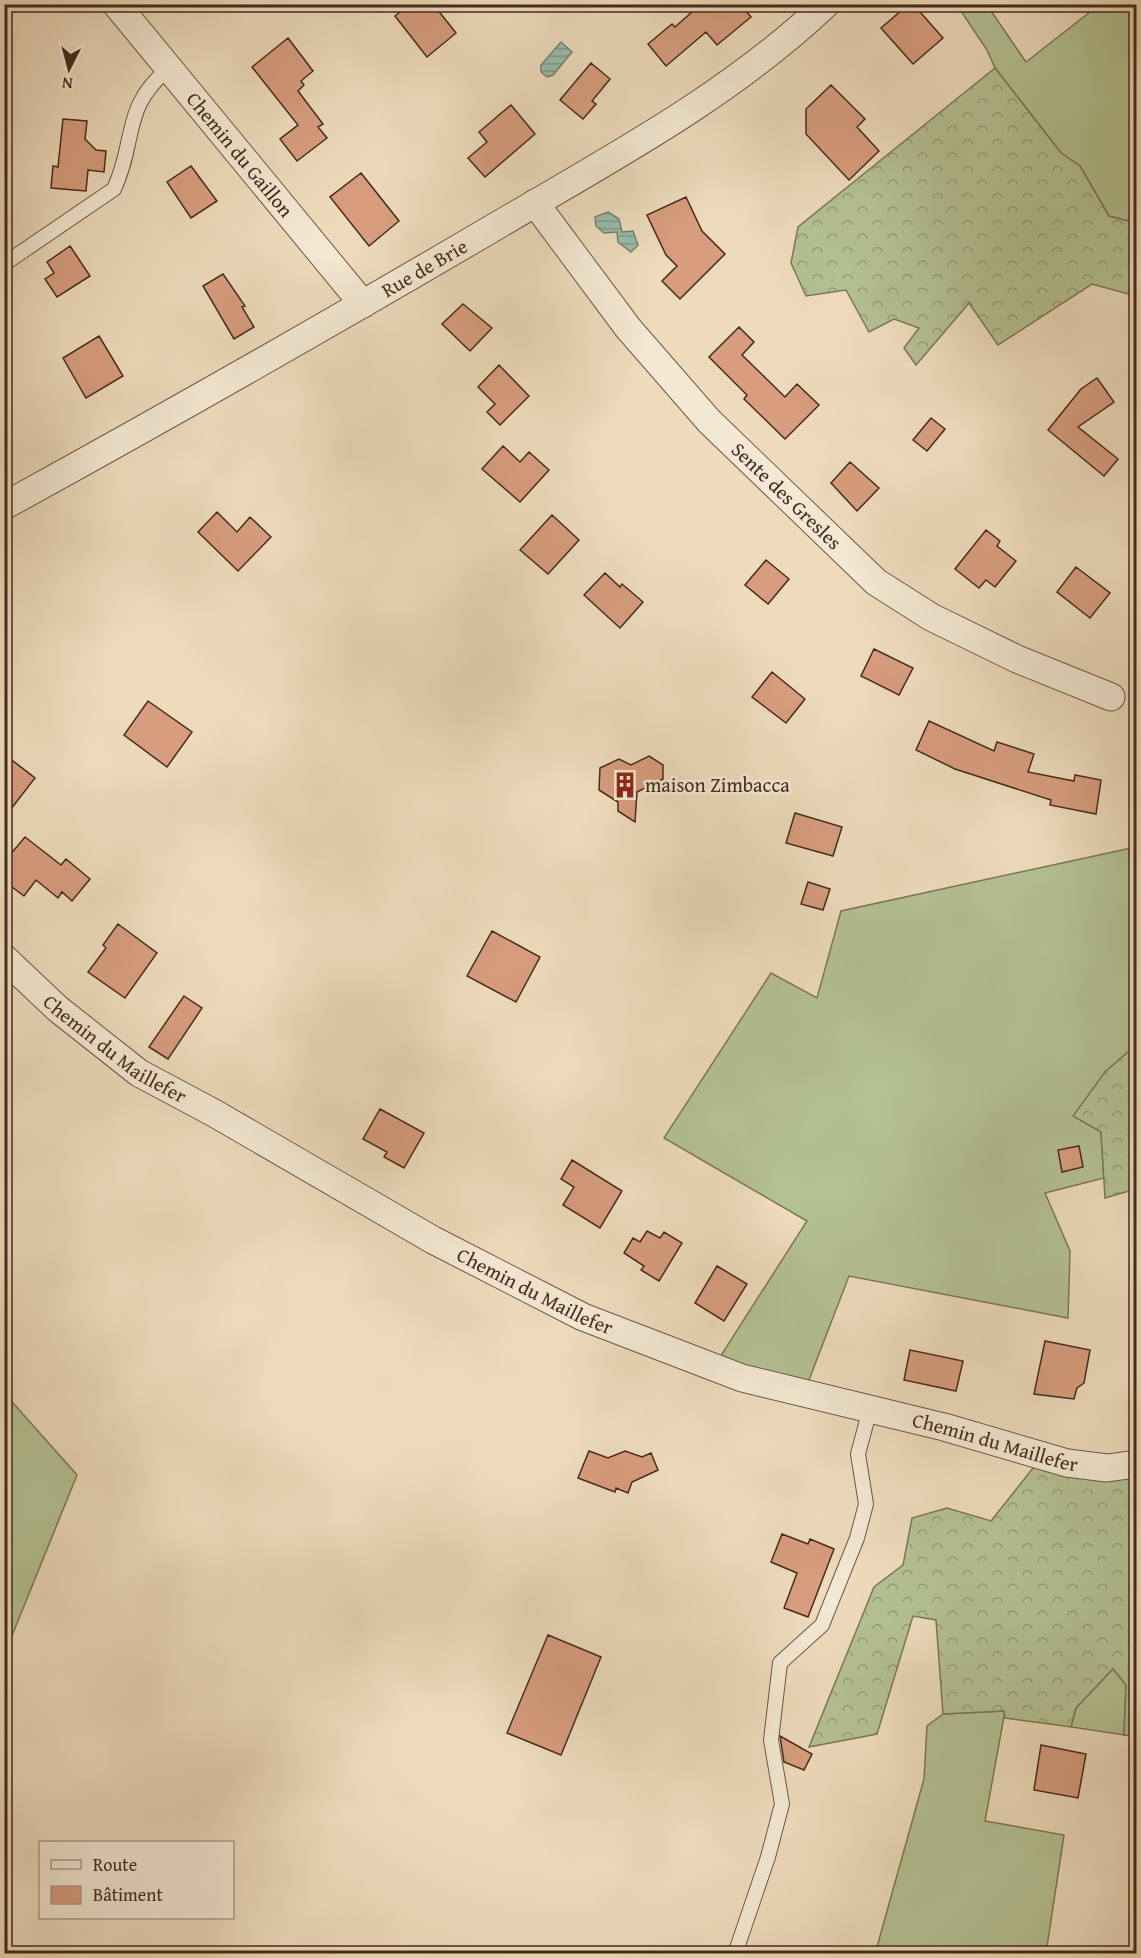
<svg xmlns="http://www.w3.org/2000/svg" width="1141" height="1958" viewBox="0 0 1141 1958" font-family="'Gentium Book Plus',serif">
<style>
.grass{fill:#b4c193;stroke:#7d7658;stroke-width:1.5}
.forest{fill:url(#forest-crowns);stroke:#7d7658;stroke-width:1.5}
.water{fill:url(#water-rules);stroke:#788272;stroke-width:1.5}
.building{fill:#d79d7e;stroke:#462a1d;stroke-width:1.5}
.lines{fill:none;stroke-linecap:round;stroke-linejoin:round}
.lane-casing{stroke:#705645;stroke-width:16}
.street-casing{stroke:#705645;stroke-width:29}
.lane{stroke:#f3e8d3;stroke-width:14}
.street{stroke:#f3e8d3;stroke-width:27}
.labels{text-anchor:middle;stroke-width:5;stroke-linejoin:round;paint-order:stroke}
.street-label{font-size:20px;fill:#462a1d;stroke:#f3e8d3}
.poi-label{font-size:20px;fill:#462a1d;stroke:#f3e8d3;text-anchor:start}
</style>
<defs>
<pattern id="forest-crowns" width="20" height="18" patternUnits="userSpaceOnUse" patternTransform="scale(1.5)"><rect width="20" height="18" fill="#b4c193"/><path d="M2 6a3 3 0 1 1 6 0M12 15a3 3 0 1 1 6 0" fill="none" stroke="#949d77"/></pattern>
<pattern id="water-rules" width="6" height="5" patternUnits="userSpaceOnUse" patternTransform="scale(1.5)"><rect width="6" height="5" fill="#9abcab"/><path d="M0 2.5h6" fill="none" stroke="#7f998b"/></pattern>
</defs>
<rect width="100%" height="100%" fill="#eddbbc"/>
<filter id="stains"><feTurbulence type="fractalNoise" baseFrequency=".00333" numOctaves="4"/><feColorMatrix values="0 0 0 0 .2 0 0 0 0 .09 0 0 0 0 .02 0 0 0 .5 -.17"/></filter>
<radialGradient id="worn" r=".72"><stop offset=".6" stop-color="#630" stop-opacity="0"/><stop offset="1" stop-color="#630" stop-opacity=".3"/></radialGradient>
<path class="grass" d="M957,5H987L1026,62L1099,5H1136V223L1109,216L1080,166L1061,153L995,68L987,50Z
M1136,847V1045L1105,1072L1101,1132L1104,1178L1045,1193L1070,1251L1068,1318L849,1276L807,1385L720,1357L807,1221L664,1138L771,973L817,998L841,911Z
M5,1394L77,1475L5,1653Z
M1113,1668L1126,1685L1124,1735L1071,1727L1076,1708Z
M1005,1711L985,1821L1064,1835L1046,1953L875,1954L924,1779L927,1726L943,1714Z"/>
<path class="forest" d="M995,68L1061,153L1080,166L1109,216L1136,223V296L1092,284L998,345L969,303L916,365L904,348L919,328L894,319L869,332L846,290L806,296L791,263L798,227Z
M1136,1045V1189L1105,1198L1101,1132L1073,1116L1105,1072Z
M1037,1463L1136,1473V1736L1124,1735L1126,1685L1113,1669L1076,1708L1071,1727L1005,1718L1004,1711L943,1714L936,1620L913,1616L877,1734L809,1747L874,1587L903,1565L912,1518L947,1508L991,1521Z"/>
<path class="water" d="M561,42L572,52L553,75L547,77L541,72V65Z
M608,212L619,219L622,232L633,231L638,245L631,252L618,242L617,232L604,233L596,226L595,217Z"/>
<path class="building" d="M410,4H433L456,33L427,57L395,16Z
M701,4H740L751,17L717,45L706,32L666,66L648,44L672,24L675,27Z
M909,4H913L943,38L913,64L881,28Z
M288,38L313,71L301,81L304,85L298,91L323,124L318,127L327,138L297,161L280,139L298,125L252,67Z
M591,63L610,79L592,101L596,104L583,119L560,100Z
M831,85L865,119L857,127L879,151L849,180L806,134V109Z
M511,105L535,134L485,177L468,158L487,142L479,132Z
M63,119L87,121L85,139L96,150L106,151L104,172L88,170L86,191L51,188L53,166L58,167Z
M191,166L217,201L191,218L167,182Z
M361,173L399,221L369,246L330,197Z
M686,197L702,231L725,254L680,299L662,281L677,266L666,255L647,215Z
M70,246L90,276L57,297L45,279L54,273L47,262Z
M223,274L245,306L242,307L254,327L234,339L203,286Z
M463,304L492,328L470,351L442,324Z
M739,327L754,342L742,355L785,397L797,384L819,405L785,439L744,399L747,395L709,357Z
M99,336L123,376L86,398L63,358Z
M499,365L529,396L500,425L487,412L495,404L478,387Z
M1097,378L1114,402L1078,427L1118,459L1104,476L1048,430L1081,389Z
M931,418L945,429L927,451L913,440Z
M503,446L520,462L529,452L549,470L520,502L482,469Z
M850,462L879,488L857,511L831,483Z
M217,512L237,532L250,517L271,537L238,571L198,532Z
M552,515L579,540L548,574L520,550Z
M986,530L1000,541L997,546L1016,561L995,587L986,580L979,588L955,569Z
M766,560L789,579L768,604L745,585Z
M1076,567L1110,593L1090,618L1057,592Z
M605,573L620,587L622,584L643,602L620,628L584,595Z
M874,649L913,668L899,695L861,676Z
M772,672L805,699L786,723L752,697Z
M148,701L192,732L167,767L124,735Z
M929,721L994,751L997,742L1034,754L1028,772L1074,781L1075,775L1101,780L1096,814L1050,805L1051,800L955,769L916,750Z
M4,754L35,778L4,818Z
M649,756L663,765V779L637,792L635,822L618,811V802L599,790L600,768L619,759L631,765Z
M795,813L842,827L833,856L786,843Z
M25,837L61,865L66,859L90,879L72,901L62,892L58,898L36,880L24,896L4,881V862Z
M808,882L830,889L823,910L801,904Z
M118,924L157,953L125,998L88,972L106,948L103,945Z
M492,931L540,957L516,1002L467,976Z
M184,996L202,1008L168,1059L149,1047Z
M380,1109L424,1133L404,1168L384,1157L387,1152L363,1139Z
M1079,1146L1083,1167L1062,1172L1058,1150Z
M572,1160L622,1191L600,1228L563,1205L574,1187L561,1179Z
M647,1231L660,1238L664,1232L682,1243L659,1281L641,1270L644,1266L624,1253L633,1238L640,1242Z
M717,1266L747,1284L724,1321L695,1303Z
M1045,1341L1090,1350L1084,1383L1077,1388L1074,1399L1034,1394Z
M910,1350L963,1361L956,1391L904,1380Z
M589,1451L608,1458L625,1451L642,1457L651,1453L658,1470L632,1482L628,1493L616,1488L615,1492L578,1478Z
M782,1534L808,1544L810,1539L834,1549L808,1617L784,1608L797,1573L771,1562Z
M548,1635L601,1657L561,1755L507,1733Z
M780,1736L812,1754L804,1770L784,1762Z
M1041,1745L1086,1754L1078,1798L1034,1790Z"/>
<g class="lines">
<g class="lane-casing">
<path id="lane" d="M4,264L114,189C137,140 121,108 169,68
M735,1954L768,1857L782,1804L771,1740L780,1663L822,1625L857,1538L866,1504L858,1454L870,1409"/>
</g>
<g class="street-casing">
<g id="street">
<path id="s1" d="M116,4L363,304"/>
<path id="s2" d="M535,203L628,328L709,421L876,582L931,617L1017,659L1111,697"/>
<path id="s3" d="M4,506C168,416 331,323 493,228C608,160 728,97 826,4"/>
<path id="s4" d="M4,958L58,1009L139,1073L214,1113L433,1240L583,1317L742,1378L944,1427L1067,1463L1107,1468L1136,1464"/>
</g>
</g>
<use href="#lane" class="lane"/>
<use href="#street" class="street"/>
</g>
<defs>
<g id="building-bare" transform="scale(2.07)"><path d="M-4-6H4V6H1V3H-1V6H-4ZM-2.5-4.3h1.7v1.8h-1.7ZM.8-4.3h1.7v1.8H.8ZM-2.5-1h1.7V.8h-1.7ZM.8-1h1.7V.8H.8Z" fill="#8f2418" stroke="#f3e8d3" stroke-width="2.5" paint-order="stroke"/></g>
</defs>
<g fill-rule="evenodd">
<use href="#building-bare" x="625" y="785"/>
</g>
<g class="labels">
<g class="street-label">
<text dy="7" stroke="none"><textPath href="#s1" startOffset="195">Chemin du Gaillon</textPath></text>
<text dy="7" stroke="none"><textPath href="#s3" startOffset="483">Rue de Brie</textPath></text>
<text dy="7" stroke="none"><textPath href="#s2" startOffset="387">Sente des Gresles</textPath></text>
<text dy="7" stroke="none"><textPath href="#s4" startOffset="144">Chemin du Maillefer</textPath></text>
<text dy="7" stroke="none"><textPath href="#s4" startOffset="630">Chemin du Maillefer</textPath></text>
<text dy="7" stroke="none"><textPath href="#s4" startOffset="1116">Chemin du Maillefer</textPath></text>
</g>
<g class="poi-label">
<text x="645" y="792">maison Zimbacca</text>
</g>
</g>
<rect width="1141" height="1958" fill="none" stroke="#eddbbc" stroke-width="24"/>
<rect x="6" y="6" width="1129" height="1946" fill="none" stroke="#462a1d" stroke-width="3"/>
<rect x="12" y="12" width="1117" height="1934" fill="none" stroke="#462a1d" stroke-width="1.5"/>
<rect x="39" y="1841" width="195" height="78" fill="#f3e8d3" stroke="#ae9c8a" stroke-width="1.5"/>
<rect x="51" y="1860" width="30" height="9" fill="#f3e8d3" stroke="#ae9c8a" stroke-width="1.5"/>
<text x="93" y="1871" font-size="18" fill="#462a1d">Route</text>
<rect x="51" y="1886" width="30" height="18" fill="#d79d7e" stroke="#ae9c8a" stroke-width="1.5"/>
<text x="93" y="1901" font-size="18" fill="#462a1d">Bâtiment</text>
<g transform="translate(69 69) rotate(186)" stroke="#f3e8d3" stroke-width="4.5" paint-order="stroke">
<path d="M0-4.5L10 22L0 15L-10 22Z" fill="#462a1d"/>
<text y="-9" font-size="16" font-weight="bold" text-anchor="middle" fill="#462a1d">N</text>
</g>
<rect width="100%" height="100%" filter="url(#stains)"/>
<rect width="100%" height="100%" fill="url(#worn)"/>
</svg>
